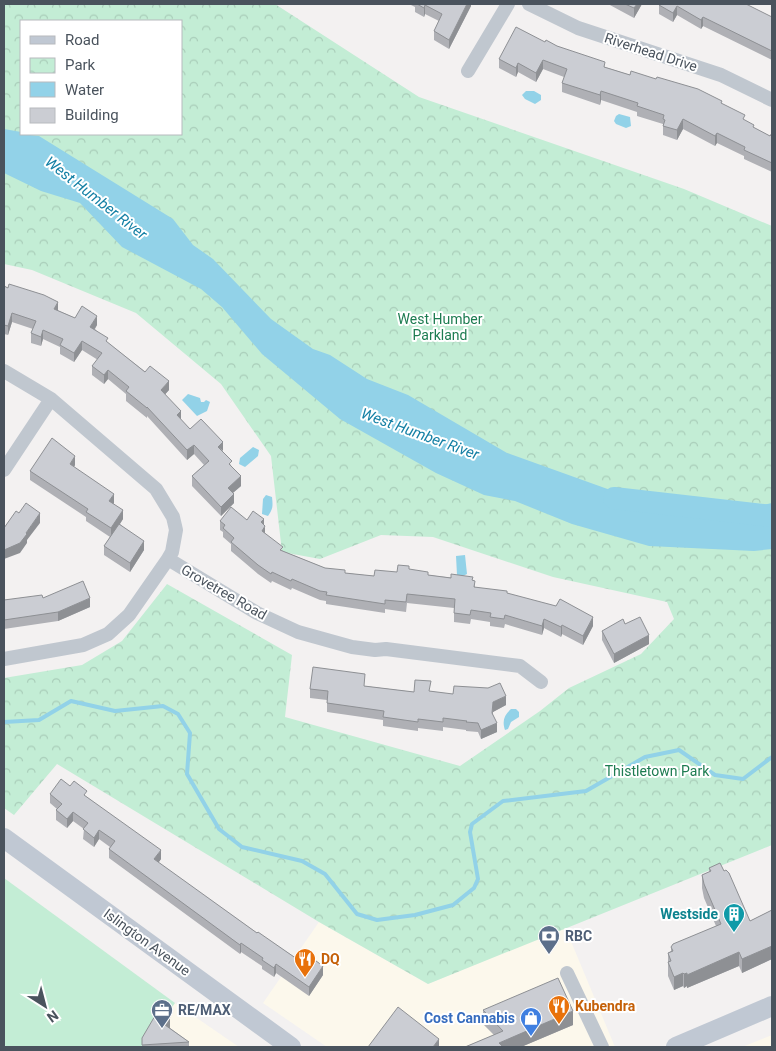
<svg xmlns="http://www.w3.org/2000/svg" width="776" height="1051" viewBox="0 0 776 1051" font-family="Roboto,sans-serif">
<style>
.commercial{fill:#fcf8ec}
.park{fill:url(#park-crowns);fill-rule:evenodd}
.pitch{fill:#c3edd5}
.water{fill:#92d2e8}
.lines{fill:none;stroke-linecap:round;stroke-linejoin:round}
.stream{stroke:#92d2e8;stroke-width:4}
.river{stroke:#92d2e8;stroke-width:22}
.street{stroke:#c0c7cf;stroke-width:14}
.secondary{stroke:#c0c8d3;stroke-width:20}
.wall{fill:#afb0b5}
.shaded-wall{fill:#8e9094}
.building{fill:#cbcdd3;stroke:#8e9094}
.labels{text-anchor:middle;stroke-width:4;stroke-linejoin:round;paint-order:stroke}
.street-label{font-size:14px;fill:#4a535d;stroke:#fff}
.park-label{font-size:14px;fill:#1d7c51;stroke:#fff}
.culture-label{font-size:14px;font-weight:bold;fill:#0d838f;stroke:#fff;text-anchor:end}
.service-label{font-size:14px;font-weight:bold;fill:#4e5e75;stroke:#fff;text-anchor:start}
.food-label{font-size:14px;font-weight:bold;fill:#c56008;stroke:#fff;text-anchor:start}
.shop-label{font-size:14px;font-weight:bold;fill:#366cbe;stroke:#fff;text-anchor:end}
.water-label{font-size:15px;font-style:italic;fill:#1580a5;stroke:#fff}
</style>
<defs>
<pattern id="park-crowns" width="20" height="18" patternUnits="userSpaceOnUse" patternTransform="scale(1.25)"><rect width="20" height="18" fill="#c3edd5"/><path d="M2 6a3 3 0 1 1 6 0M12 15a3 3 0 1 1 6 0" fill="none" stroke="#a9cdb9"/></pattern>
</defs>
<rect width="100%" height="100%" fill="#f3f1f1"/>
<path class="commercial" d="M319,922L428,984L565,927L615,1047H327L263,1003Z
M175,1003L239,1047H142Z
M772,1035V1047H742Z"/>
<path class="park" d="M4,4H275L419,97L684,189L772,226V845L428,984L319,922L57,764L14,815L4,808V678L82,665L122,641L167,584L292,655L285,717L460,766L540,711L569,688L641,654L674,619L667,602L553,577L433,537L381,535L320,559L282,552L271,456L221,384L136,313L32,270L4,264ZM21,21H181V134H21Z"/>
<path class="pitch" d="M4,878L175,1003L142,1047H8L4,1045Z"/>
<path class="water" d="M526,91H534L541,95V100L535,104L525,99L522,95Z
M619,114L630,117L631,126L626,128L616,124L614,121L616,116Z
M4,129L21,132V134L39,136L173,219L193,245L213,259L271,319L313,349L330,355L367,379L408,395L507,453L666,510L758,506L772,503V549L754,551L649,546L572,524L515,501L484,495L436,473L340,419L262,354L222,307L201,289L122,247L80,203L41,191L4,173Z
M188,394L200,398L201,402H204L206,400L210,402L207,411L197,416L182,400Z
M253,447L259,450L258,456L245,467L239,464L240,458Z
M266,495L272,497C273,506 273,509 268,516L262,514L263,499Z
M465,555L467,574L463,576L457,575L456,556Z
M511,709H516L519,712V717L511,722L508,729L505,730C502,721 504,715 511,709Z"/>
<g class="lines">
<path class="stream" d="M4,722L39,720L71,701L115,711L163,706L178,714L190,733L187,774L219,829L242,847L302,861L325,874L357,914L377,920L415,915L453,905L474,888L478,879L470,832L472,824L503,801L586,791L645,757L679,750L715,775L743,779L772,757"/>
<path class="river" d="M614,498L772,516"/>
<path class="street" d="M529,4L578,28L721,75L772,100
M468,71L508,4
M4,371L51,399L156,489L173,517L176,530L172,552L168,559L129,615L108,634L83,645L4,659
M4,470L51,399
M168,559L257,613L298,632L352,647L375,650L386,649L520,666L541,682
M567,973L602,1047"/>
<path class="secondary" d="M4,838L291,1047
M676,1047L772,1006"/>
</g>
<path class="wall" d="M409,4H471V6L449,49L434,40V31L439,21L425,14L424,17L415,12V7Z
M608,4H642L634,18Z
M659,5L772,17V60L703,26L701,29L677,15L673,22L659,14Z
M545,42L557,46L605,67L722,104L754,128L770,136L772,133V172L744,159V156L717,143L715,146L683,129L677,140L663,135V124L637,116V112L601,100L600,105L562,92V83L564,77L543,69L536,82L518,72L516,77L499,68V59Z
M4,286L75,318L97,325L95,329L108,343L169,390L165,394L181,420L190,429L223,452L232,467L241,486L233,493L234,503L221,516L192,486V476L204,465L194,454L187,460L147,416V418L126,401V394L108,379L104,384L92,375V366L98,360L82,350L74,362L60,354V347L43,339L41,346L31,343V333L33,329L12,322L8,335L4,334Z
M75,465L74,467L114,503L113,504L123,519L120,524L144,550L130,572L104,555V546L110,537L86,521V517L30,480V471Z
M247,520L264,524L265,534L283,551L325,568L345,573L374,576L409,570L428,575L473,580L475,587L507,593L593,626L583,645L562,634L561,637L544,628L542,635L505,624L504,628L490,626V622L471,619L470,624L454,622V608L407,603L406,612L385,609V613L326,604V601L320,600L292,588L291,590L272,581L271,583L258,574L231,551V544L223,537V532L220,530V521Z
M43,598L90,607L58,621L4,629V600Z
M625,624L649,644L614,663L602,640V631Z
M365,686L414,692L430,691L506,705L493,712V715L497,732L481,739L478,732L466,731V730L443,727V731L418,728V731L383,726V720L327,712V700L310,698V689Z
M70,786L87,797L161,859L158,863L257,933L323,975L309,996L276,973L274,977L262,969V966L241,952L240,954L109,858V849L110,847L99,839L94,847L83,839L84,829L73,821L67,828L56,820V810L57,809L50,803V794Z
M709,868L724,871L750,921L772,910V959L742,973L739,966L687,988V986L684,988L683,986L674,990L668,976V953L671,951V947L716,926L704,898L702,888V875L709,872Z
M483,1010L573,1025L521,1047H465L494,1035L483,1024Z
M170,1028L189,1042V1047H142V1038Z"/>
<path class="shaded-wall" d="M467,4H471V6L449,49V40Z
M637,4H642L634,18V8Z
M425,5V14L424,17V8Z
M677,6V15L673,22V13Z
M703,17V26L701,29V20Z
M543,60V69L536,82V73Z
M518,63V72L516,77V68Z
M601,91V100L600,105V95Z
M683,119V129L677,140V130Z
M717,133V143L715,146V136Z
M58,302V311L54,309Z
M12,313V322L8,335V326Z
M97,316V325L90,336V327Z
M43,330V339L41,346V337Z
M82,341V350L74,362V353Z
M108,370V379L104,384V375Z
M169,381V390L161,399V390Z
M181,411V420L177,415Z
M223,442V451L218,447Z
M194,445V454L187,460V450Z
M75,456V465L70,474V464Z
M241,476V486L228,497V488Z
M114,494V503L109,510V501Z
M234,494V503L221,516V507Z
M123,510V519L111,537V528Z
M40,513V523L27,540V543L20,553L4,559V550L26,533Z
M264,519V528L265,526V535L262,531L261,522Z
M144,541V550L130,572V563Z
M90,598V607L58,621V612Z
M593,617V626L583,645V636Z
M544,619V628L542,635V626Z
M562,625V634L561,637V627Z
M649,635V644L614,663V654Z
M506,696V705L493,712L492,722L493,702Z
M497,723V732L481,739V730Z
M73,812V821L67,828V819Z
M99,830V839L94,847V838Z
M161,850V859L154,869V859Z
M241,943V952L240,954V945Z
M772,946V959L742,973V959Z
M739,952V966L687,988V975Z
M276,964V973L274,977V968Z
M323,966V975L309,996V987Z
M683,973V986L674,990V977Z
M687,973V986L684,988V974Z
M573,1011V1025L521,1047H499V1043Z
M170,1017V1031L165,1025Z
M439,1039V1047H433Z"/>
<path class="building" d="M417,4H467L449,40L434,31L442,14L425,5L424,8Z
M625,4H637L634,8Z
M659,4H746L772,17V51L703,17L701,20L677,6L673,13L659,5Z
M516,27L545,42L546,40L557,46L605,62L604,67L630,75L631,71L656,79L657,77L698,89L722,101L721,103L745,115L743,119L754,125L753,127L770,136L772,133V163L744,150L745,147L717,133L715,136L683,119L677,130L663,126L665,120L663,119L664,115L637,106L638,103L601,91L600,95L562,83L567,69L543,60L536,73L518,63L516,68L499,59Z
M9,284L44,295L58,302L54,309L75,318L82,306L97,316L90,327L108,338L106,341L145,372L150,366L169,381L161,390L181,411L177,415L190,429L201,419L223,442L218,447L232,461L229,464L241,476L228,488L234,494L221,507L192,476L209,461L194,445L187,450L147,407V408L126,391L129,387L108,370L104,375L92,366L102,353L82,341L74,353L60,345L63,339L43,330L41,337L31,333L36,321L12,313L8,326L4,325V286L8,288Z
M52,438L75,456L70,464L114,494L109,501L123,510L111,528L86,512L88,509L30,471Z
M26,503L40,513L26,533L27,534L20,543L4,550V528L16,511L19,513Z
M231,507L247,520L253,511L264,519L261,522L265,526L262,531L283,547L280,550L325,568L345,570V573L374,576L375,570L397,572L398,565L409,566V569L428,572V575L451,578V574L473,577L472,580L475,581L474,587L507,591V593L556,606L560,599L593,617L583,636L562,625L561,627L544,619L542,626L505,615L504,619L490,617L491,613L471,610L470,615L454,613L455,599L407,594L406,602L385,600V604L326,595L327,592L320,591L292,579L291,581L272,572L271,574L258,565L231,542L234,538L223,528L225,525L220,521Z
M119,524L144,541L130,563L104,546Z
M83,581L90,598L58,612L4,620V600L42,595L43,598Z
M640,617L649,635L614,654L602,631L623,619L625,624Z
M313,667L365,674L364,686L414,692L415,680L431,681L429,691L453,694L454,686L488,688L500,683L506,696L493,702L492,713L497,723L481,730L478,723L466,722L467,721L443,718V722L418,719V722L383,717L384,711L327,703L328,691L310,689Z
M61,779L70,786L74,781L87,791L84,795L161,850L154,859L193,887L257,933L258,932L297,959L305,953L323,966L309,987L276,964L274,968L262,960L263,958L241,943L240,945L109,849L115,841L99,830L94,838L83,829L88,823L73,812L67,819L56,810L62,804L50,794Z
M720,863L724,871L726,870L729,873L750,921L772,910V946L742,959L739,952L687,975V973L684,974L683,973L674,977L668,962L671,961L668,953L673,951L671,947L673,944L721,924L704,884L702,875L711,871L709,868Z
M558,978L573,1011L499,1043L503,1047H465L503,1031L483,1010Z
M398,1007L439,1039L433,1047H368Z
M159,1009L170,1017L165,1025L189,1042L142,1045V1038Z"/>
<defs>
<g id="building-pin" transform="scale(1.125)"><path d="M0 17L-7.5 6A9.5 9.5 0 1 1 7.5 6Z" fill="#0f9aa8" stroke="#fff"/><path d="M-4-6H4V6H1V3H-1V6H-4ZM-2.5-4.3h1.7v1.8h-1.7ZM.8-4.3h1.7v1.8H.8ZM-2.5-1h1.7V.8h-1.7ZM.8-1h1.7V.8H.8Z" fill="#fff"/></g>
<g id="bank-pin" transform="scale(1.125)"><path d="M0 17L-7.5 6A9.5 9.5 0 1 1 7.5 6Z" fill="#5c6f8a" stroke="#fff"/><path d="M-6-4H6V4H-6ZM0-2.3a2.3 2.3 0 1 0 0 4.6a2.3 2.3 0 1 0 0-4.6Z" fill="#fff"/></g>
<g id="restaurant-pin" transform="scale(1.125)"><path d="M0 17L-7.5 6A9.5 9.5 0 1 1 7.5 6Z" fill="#e8710a" stroke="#fff"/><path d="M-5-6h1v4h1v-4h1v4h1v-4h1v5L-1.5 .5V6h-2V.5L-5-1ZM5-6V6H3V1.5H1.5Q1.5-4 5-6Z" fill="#fff"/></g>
<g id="office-pin" transform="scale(1.125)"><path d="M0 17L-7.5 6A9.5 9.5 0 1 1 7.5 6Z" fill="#5c6f8a" stroke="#fff"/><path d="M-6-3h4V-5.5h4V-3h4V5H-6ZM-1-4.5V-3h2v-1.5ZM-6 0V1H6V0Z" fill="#fff"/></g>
<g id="shop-pin" transform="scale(1.125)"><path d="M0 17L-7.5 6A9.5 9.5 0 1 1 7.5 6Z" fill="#3f7fe0" stroke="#fff"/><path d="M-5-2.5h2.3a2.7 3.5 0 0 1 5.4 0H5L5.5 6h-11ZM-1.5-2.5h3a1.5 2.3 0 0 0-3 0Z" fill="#fff"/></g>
</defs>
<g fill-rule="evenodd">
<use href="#building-pin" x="734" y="914"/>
<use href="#bank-pin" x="549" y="936"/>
<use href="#restaurant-pin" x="305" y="959"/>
<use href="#restaurant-pin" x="559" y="1006"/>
<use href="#office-pin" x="162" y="1010"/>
<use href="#shop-pin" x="531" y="1018"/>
</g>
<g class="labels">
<g class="street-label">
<text transform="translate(651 52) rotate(18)" y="5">Riverhead Drive</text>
<text transform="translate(224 592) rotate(30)" y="5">Grovetree Road</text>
<text transform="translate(147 942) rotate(36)" y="5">Islington Avenue</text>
</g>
<g class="park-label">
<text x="440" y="324">West Humber<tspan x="440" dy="16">Parkland</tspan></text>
<text x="657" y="776">Thistletown Park</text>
</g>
<g class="culture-label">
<text x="718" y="919">Westside</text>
</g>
<g class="service-label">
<text x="565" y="941">RBC</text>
<text x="178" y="1015">RE/MAX</text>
</g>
<g class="food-label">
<text x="321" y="964">DQ</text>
<text x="575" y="1011">Kubendra</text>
</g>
<g class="shop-label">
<text x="515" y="1023">Cost Cannabis</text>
</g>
<g class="water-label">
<text transform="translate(96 198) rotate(38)" y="5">West Humber River</text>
<text transform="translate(420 434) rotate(20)" y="5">West Humber River</text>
</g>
</g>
<rect width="776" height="1051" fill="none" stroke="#4a535d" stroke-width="10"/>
<rect x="20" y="20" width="162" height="115" fill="#ffffff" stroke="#b7babe"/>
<rect x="30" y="36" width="25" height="8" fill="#c0c8d3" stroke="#b7babe"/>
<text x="65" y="45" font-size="15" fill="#4a535d">Road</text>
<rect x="30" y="58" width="25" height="15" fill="url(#park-crowns)" stroke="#b7babe"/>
<text x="65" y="70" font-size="15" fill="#4a535d">Park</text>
<rect x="30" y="82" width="25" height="15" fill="#92d2e8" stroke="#b7babe"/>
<text x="65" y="95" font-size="15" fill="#4a535d">Water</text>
<rect x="30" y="108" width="25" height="15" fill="#cbcdd3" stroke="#b7babe"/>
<text x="65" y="120" font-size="15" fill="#4a535d">Building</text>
<g transform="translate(45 1006) rotate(144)" stroke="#ffffff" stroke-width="4" paint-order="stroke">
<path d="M0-4L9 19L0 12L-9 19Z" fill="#4a535d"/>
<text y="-8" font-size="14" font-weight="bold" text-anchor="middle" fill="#4a535d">N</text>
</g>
</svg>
